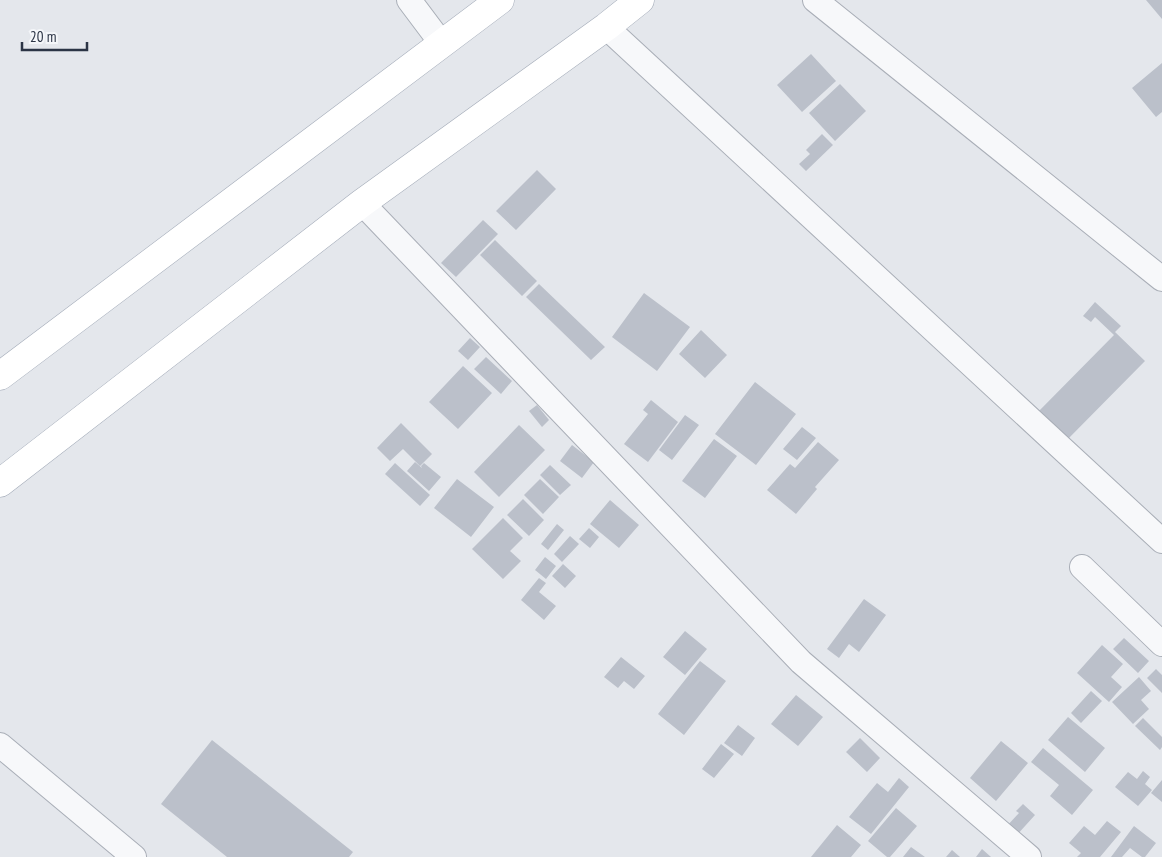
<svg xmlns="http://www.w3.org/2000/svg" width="1162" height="857" viewBox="0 0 1162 857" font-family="'PT Sans Narrow',sans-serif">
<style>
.building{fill:#bbc0ca}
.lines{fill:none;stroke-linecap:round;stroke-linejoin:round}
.minor-casing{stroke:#a9aeb7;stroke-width:26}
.major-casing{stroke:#a3abb8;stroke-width:29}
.minor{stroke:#f7f8fa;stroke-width:24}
.major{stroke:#fff;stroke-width:28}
</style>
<rect width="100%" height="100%" fill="#e4e7ec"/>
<path class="building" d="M1146,0H1162V19Z
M811,54L836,81L802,112L777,85Z
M1162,63V112L1156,117L1132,88Z
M840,84L866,111L835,141L809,113Z
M822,134L833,145L806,171L799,164L810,154L806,150Z
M537,170L556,189L516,230L496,211Z
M483,220L498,234L456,277L441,263Z
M495,240L537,281L522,296L480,255Z
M539,284L605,347L591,360L526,297Z
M644,293L690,327L657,371L612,337Z
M1095,302L1121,326L1115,332L1145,361L1066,441L1037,413L1114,335L1095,317L1091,322L1083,316Z
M701,330L727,355L705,378L679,354Z
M470,338L480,347L468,360L458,351Z
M486,357L512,381L501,394L474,369Z
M463,366L492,393L458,429L429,402Z
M755,382L796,414L756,465L715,434Z
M651,400L678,422L648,462L624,444L648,414L643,410Z
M537,405L549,420L542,427L529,411Z
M685,415L699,425L672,460L659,450Z
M401,423L432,454L420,466L403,449L390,461L377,448Z
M519,425L545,450L499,497L474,472Z
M802,427L816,438L797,460L783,449Z
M714,439L737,456L705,498L682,481Z
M818,442L839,460L815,487L817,489L796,514L767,490L790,464L795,468Z
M572,445L594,462L582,478L560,461Z
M415,462L422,468L421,466L424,463L441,477L429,491L407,471Z
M395,463L430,495L420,506L385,474Z
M550,465L571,485L560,495L540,475Z
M457,479L494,507L471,537L434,508Z
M540,479L559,497L543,514L524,495Z
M523,499L544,520L529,536L507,515Z
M610,500L639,525L619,548L590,524Z
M503,518L523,538L510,551L521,561L503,579L472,549Z
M557,524L564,530L548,550L541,544Z
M589,528L599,537L590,548L579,539Z
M570,536L579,544L562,562L554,554Z
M545,557L556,566L546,579L535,570Z
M563,564L576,576L565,588L552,576Z
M539,578L546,583L539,592L556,606L544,620L521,600Z
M864,599L886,615L859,652L849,644L839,658L827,649Z
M685,631L707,649L685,675L663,657Z
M1124,638L1149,661L1138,673L1113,649Z
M1102,645L1123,664L1111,677L1122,687L1109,702L1077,673Z
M621,657L645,676L634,689L624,681L618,688L604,677Z
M700,661L726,681L684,735L658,714Z
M1156,669L1162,675V693L1147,678Z
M1139,677L1151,691L1141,700L1149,709L1133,724L1112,702Z
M1091,691L1102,701L1081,723L1071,713Z
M796,695L823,717L798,746L771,724Z
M1068,717L1105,748L1085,772L1048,740Z
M1143,718L1162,737V747L1160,750L1135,726Z
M738,725L755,738L742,756L724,743Z
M860,738L880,758L867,772L846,752Z
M212,740L353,852L349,857H227L161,804Z
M1001,741L1028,763L996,801L970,778Z
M721,744L734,754L714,778L702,769Z
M1043,748L1093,790L1072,815L1050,796L1059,785L1031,762Z
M1143,771L1150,777L1145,784L1152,790L1138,806L1115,787L1128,772L1137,779Z
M899,778L909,787L871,834L849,817L877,783L888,792Z
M1162,780V802L1151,793Z
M1023,804L1035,815L1016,836L1006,827L1019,813L1016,811Z
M896,808L917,826L890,857H887L868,841Z
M1107,821L1121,832L1100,857H1077L1081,853L1069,843L1084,826L1095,835Z
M837,825L861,845L851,857H811Z
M1134,826L1156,843L1145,857H1142L1130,848L1122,857H1111Z
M911,847L925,857H903Z
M982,849L991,857H976Z
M952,850L960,857H946Z"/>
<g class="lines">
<g class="minor-casing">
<path id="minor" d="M409,0L442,44
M815,0L1162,279
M606,27L1162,541
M362,203L801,662L1029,857
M1082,567L1162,644
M0,745L134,857"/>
</g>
<g class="major-casing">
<path id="major" d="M0,376L500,0
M0,483L362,203L606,27L640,0"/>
</g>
<use href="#minor" class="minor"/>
<use href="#major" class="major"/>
</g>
<path d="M22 42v8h65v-8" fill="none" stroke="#2b3445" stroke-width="2.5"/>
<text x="30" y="42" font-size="15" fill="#2b3445" stroke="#f4f6f9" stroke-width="4" paint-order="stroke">20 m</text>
</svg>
